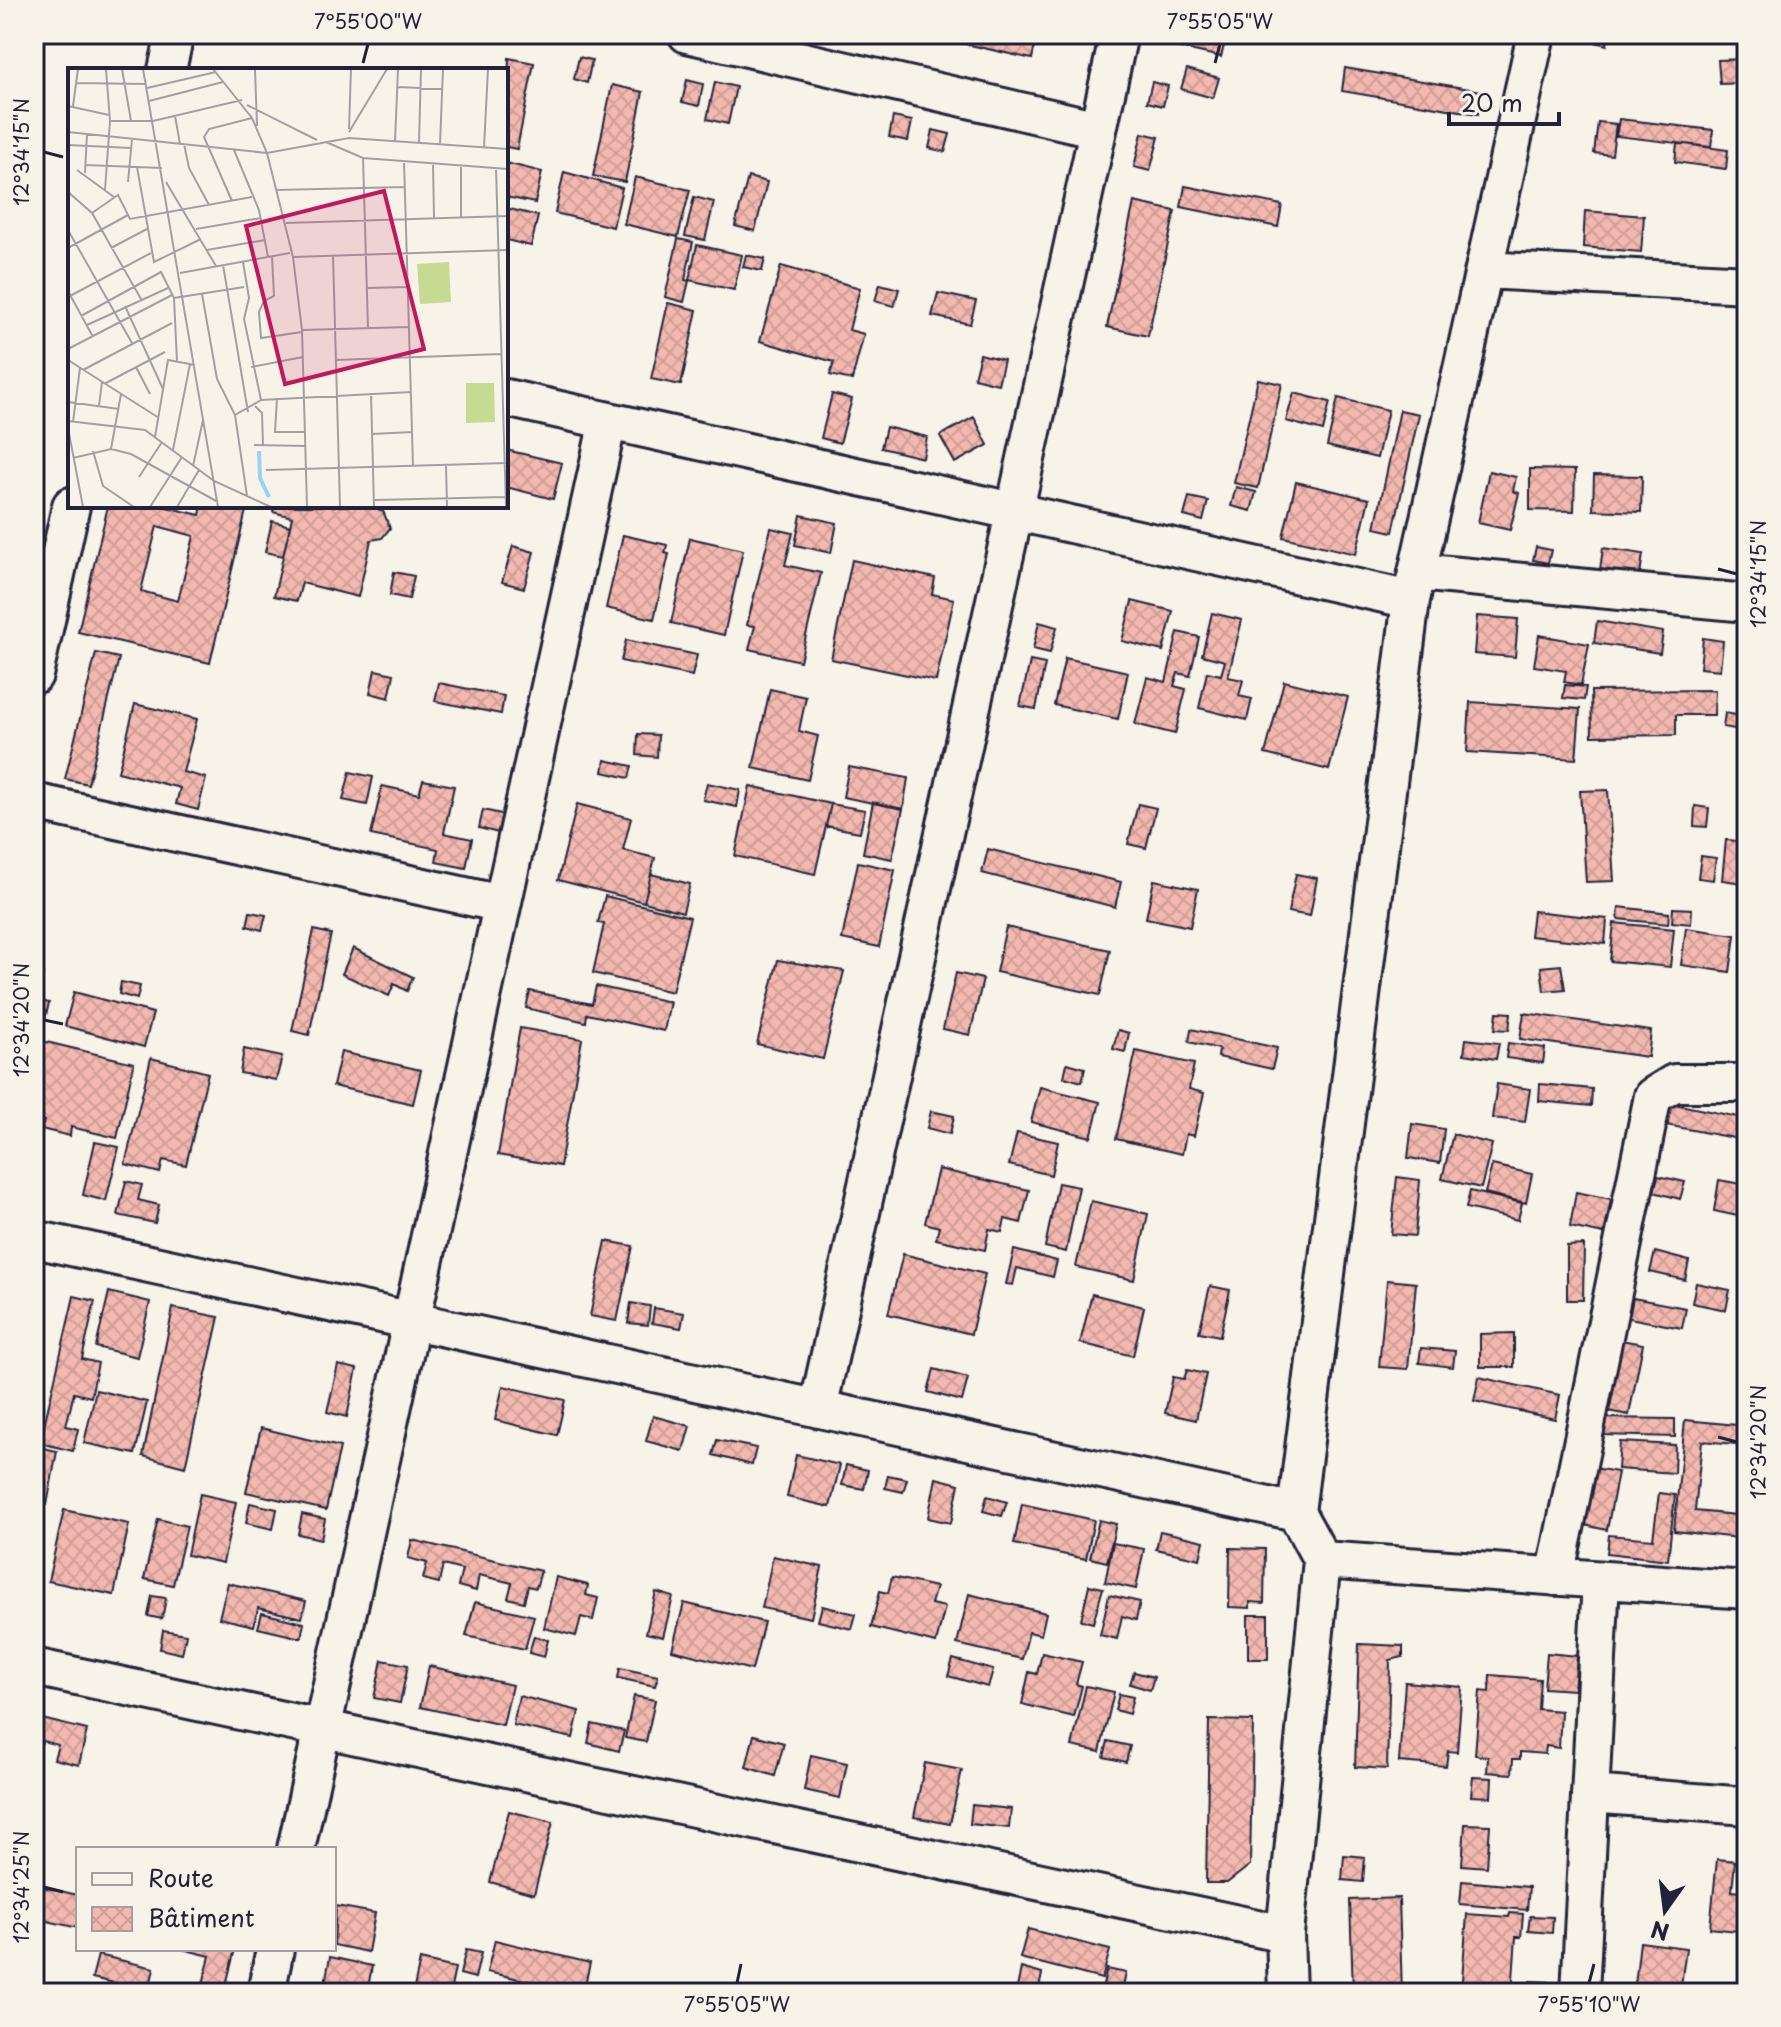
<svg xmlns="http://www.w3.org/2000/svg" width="1781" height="2027" viewBox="0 0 1781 2027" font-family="'Playpen Sans',sans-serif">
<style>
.building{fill:url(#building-cross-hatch);stroke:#22223b;stroke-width:2;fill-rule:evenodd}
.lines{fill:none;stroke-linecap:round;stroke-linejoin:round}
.minor-casing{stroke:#22223b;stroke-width:42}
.minor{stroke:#f7f3e8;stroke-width:36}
.ticks{fill:none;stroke:#22223b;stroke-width:3}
.inset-river{fill:none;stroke:#96d2f7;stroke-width:4}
.inset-road{fill:none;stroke:#a29fa3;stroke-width:2}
.view{fill:#c2185b;fill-opacity:0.15;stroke:#c2185b;stroke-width:4}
.inset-edge{fill:none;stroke:#22223b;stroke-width:4}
.neatline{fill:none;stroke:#22223b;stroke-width:3}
.ticks-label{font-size:20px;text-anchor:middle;fill:#22223b}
</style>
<defs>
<pattern id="building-cross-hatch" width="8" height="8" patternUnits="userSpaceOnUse" patternTransform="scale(2)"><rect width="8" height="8" fill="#f3b8af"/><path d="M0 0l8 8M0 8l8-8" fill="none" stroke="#d09e97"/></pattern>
</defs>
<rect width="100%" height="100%" fill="#f7f3e8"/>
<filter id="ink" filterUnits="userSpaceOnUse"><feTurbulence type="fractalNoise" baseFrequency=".0125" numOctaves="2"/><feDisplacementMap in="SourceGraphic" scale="16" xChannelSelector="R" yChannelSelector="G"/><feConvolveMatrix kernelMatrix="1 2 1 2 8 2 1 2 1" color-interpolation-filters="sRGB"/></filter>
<g filter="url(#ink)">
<path class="building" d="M936,34H1007L1036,40L1032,59L935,37Z
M1165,34H1227L1221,57L1163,44Z
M1588,34H1609L1607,45L1587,40Z
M579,57L592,60L587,83L574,79Z
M509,58L534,63L517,149L506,147Z
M1747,59V83L1720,84L1718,60Z
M1345,68L1482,91L1478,114L1342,91Z
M1187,69L1219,78L1213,98L1181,89Z
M687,80L703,84L699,106L682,102Z
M715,82L736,87L728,124L707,119Z
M1152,82L1168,86L1163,106L1147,102Z
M612,85L643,92L625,182L593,176Z
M893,117L912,121L908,141L889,137Z
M1619,119L1713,130L1711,147L1616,136Z
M1598,122L1616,124L1612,155L1594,153Z
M933,130L950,134L945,152L929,148Z
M1142,133L1159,137L1150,171L1134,167Z
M1677,143L1728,150L1726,169L1675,162Z
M506,163L542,172L535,203L506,197Z
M564,172L622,188L613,227L555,213Z
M635,177L690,190L678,237L624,224Z
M748,177L767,182L755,231L735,226Z
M1185,186L1282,205L1278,227L1181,207Z
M694,197L714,202L705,240L685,236Z
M1134,202L1175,211L1148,336L1107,327Z
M506,208L538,216L531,246L506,240Z
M1585,211L1644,216L1641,252L1583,247Z
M678,239L693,242L685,280L689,281L684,302L665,297Z
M697,245L742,255L734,290L689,280Z
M746,255L765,259L762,271L743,267Z
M781,266L860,288L849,330L864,334L852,380L830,375L834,362L760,341Z
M880,284L899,289L894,306L875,301Z
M938,293L976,301L970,324L932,316Z
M668,303L697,310L681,385L651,379Z
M980,354L1004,360L998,384L974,378Z
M1258,379L1282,384L1258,488L1234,483Z
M1294,393L1330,402L1323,431L1286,421Z
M832,394L852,399L840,443L821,438Z
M1338,398L1388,410L1377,458L1327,446Z
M1400,410L1419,414L1393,532L1375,528Z
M974,417L988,445L955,463L940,436Z
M886,427L927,437L923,458L881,448Z
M506,450L562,463L553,499L506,487Z
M1530,469L1575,470L1574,511L1530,510Z
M1489,471L1516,477L1513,491L1519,493L1510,530L1478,523Z
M1594,475L1642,476L1641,512L1593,510Z
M1296,482L1369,499L1356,554L1283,537Z
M1236,487L1256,492L1251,511L1231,506Z
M1189,497L1208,501L1203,521L1184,516Z
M108,506H162L200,515L202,506H247L210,663L78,632ZM157,526L194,536L178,601L141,591Z
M274,506H370L383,511L390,528L382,538L371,540L358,597L302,583L297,601L274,596L292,517L273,512Z
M801,515L837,523L831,553L795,545Z
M272,521L290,526L283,556L265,552Z
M771,528L793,533L785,565L821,573L800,661L749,649L755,626L747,625Z
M623,535L667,545L665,553L669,554L654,619L606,608Z
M690,538L743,550L724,635L671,623Z
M513,546L534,552L524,588L502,582Z
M1536,547L1551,550L1548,563L1533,560Z
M1603,548L1643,554L1640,575L1600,570Z
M852,560L935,578L932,594L954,599L936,681L831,659Z
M394,572L414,576L409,599L390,595Z
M1132,601L1173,611L1163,651L1122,641Z
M1212,613L1242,620L1228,677L1243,680L1239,696L1252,699L1247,720L1199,708L1207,672L1221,675L1225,661L1202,655Z
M1477,616L1518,619L1515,657L1474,654Z
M1597,621L1663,632L1660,653L1594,643Z
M1039,622L1057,627L1050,653L1033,649Z
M1178,632L1199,637L1190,676L1178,673L1174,686L1186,689L1175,734L1135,724L1147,677L1166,682Z
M1539,635L1589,644L1581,685L1564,682L1566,671L1534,666Z
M1703,638L1723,641L1720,670L1700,668Z
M626,640L697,655L692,676L621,661Z
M96,653L119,658L88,784L65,779Z
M1065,658L1128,672L1118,719L1054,705Z
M1030,661L1045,664L1036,709L1020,706Z
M375,670L394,674L389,698L370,693Z
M1284,681L1348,697L1329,770L1265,754Z
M439,683L504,696L501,714L435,701Z
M1565,685L1586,687L1584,700L1563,698Z
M770,689L806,697L799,731L818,736L808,780L753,768Z
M1715,690L1714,715H1676V735L1592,736L1591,691Z
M1470,702L1580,709L1576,759L1467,752Z
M135,704L197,719L183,772L206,778L198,810L176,804L180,788L118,772Z
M1725,713L1747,717V731L1723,727Z
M638,734L658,735L657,757L637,755Z
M605,760L632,766L629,778L603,772Z
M849,767L908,778L903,809L843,797Z
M350,772L373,777L367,805L343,800Z
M423,780L454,786L444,833L472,839L466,868L436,862L438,849L371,835L382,786L419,794Z
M707,783L740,790L737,807L703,800Z
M750,786L831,804L815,874L735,856Z
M1608,790L1614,881L1586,882L1580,791Z
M873,802L903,809L892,859L863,853Z
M577,804L631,818L623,850L655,858L644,902L558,880Z
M831,804L865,810L860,832L826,826Z
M1138,804L1156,808L1146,848L1128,844Z
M1695,806L1709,808L1707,827L1694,826Z
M483,810L506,815L502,834L479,828Z
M1726,840L1747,842L1743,883L1722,880Z
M988,849L1121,882L1115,907L982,873Z
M1701,856L1716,858L1713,880L1698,878Z
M858,862L895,870L879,947L842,939Z
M651,874L690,884L683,912L644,902Z
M1296,874L1317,878L1310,916L1288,912Z
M1154,880L1198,889L1190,927L1146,918Z
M605,896L690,917L672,992L593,973L604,924L598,923Z
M1619,907L1669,913L1668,924L1618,919Z
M1673,908L1692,909L1691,924L1672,922Z
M1533,911L1607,919L1605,944L1530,936Z
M250,912L266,915L262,930L247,926Z
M1614,923L1674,929L1670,967L1610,961Z
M1006,927L1110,950L1100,995L996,972Z
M1686,928L1735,935L1730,972L1681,965Z
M314,930L331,934L309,1035L292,1031Z
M353,948L413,977L407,991L394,984L389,996L342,974Z
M778,960L844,971L823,1059L757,1044Z
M1561,965L1565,989L1544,991L1541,967Z
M34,973L43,975L37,1000L49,1003L42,1032L34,1030Z
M956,973L983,979L970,1035L943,1029Z
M121,982L140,986L137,999L119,994Z
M596,986L670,1002L664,1031L587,1014L586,1022L526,1008L530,991L592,1004Z
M74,992L153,1013L144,1047L65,1026Z
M1497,1012L1511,1013L1509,1030L1495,1029Z
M1524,1013L1651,1031L1648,1057L1520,1039Z
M520,1028L582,1039L560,1166L498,1155Z
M1191,1029L1277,1048L1272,1069L1218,1057L1219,1049L1189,1042Z
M1118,1030L1129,1033L1125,1052L1113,1049Z
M1466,1039L1499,1043L1496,1059L1464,1054Z
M42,1041L134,1063L117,1138L71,1127L70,1136L41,1129L44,1121L34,1118V1074Z
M1508,1043L1545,1048L1543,1063L1506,1058Z
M244,1049L282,1057L276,1080L240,1073Z
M1136,1051L1194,1064L1189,1089L1204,1093L1194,1136L1186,1134L1182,1154L1116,1139Z
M341,1052L421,1070L413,1104L333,1086Z
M151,1058L208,1073L186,1165L163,1160L160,1173L125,1164Z
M1067,1063L1085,1068L1082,1082L1064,1077Z
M1497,1084L1530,1089L1525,1122L1492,1118Z
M1540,1084L1592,1089L1591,1106L1539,1101Z
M1040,1087L1100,1102L1091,1137L1031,1122Z
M1665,1102L1743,1118L1739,1139L1661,1124Z
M931,1111L954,1116L950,1134L927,1128Z
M1412,1124L1444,1129L1440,1163L1408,1158Z
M1017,1133L1058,1142L1051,1175L1009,1165Z
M1453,1134L1492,1144L1481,1188L1442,1179Z
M95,1142L119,1147L106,1201L83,1195Z
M1492,1165L1532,1174L1526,1203L1485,1193Z
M938,1169L1029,1190L1021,1223L1005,1219L1002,1232L989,1229L985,1250L936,1239L939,1227L925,1223Z
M1658,1176L1685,1182L1680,1199L1654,1192Z
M1397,1177L1420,1180L1415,1236L1391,1234Z
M1719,1180L1747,1185V1218L1714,1211Z
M126,1181L142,1185L138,1200L159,1205L155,1223L118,1215Z
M1058,1183L1079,1187L1066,1252L1045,1247Z
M1470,1191L1522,1203L1518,1220L1466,1208Z
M1576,1192L1611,1199L1604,1234L1570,1227Z
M1091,1201L1148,1214L1134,1280L1076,1267Z
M606,1241L633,1246L617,1321L590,1316Z
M1584,1245L1583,1300H1567V1246Z
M1014,1250L1057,1261L1053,1277L1017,1268L1013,1285L1006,1284Z
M1655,1252L1689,1261L1685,1280L1650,1272Z
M903,1254L985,1274L971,1334L888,1314Z
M1387,1280L1416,1283L1408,1369L1379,1367Z
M1696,1283L1730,1290L1726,1310L1692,1303Z
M1210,1286L1230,1290L1220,1336L1199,1332Z
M109,1292L150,1302L137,1357L96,1347Z
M1092,1294L1144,1307L1133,1356L1080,1343Z
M74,1296L95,1301L82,1359L98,1363L91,1397L74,1393L66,1426L78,1429L73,1451L40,1443Z
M1633,1298L1686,1308L1682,1328L1629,1318Z
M631,1303L650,1306L648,1325L628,1323Z
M173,1308L219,1317L185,1467L143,1456Z
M654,1308L684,1313L681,1328L652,1323Z
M1514,1333V1367H1480V1334Z
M1621,1340L1643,1344L1629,1415L1607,1411Z
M1421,1348L1455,1351L1453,1367L1419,1363Z
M338,1365L357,1369L347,1417L327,1412Z
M934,1369L968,1378L962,1401L928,1392Z
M1187,1370L1206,1374L1196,1420L1165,1413L1173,1377L1184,1379Z
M1479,1377L1560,1395L1555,1419L1474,1401Z
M503,1386L565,1400L557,1435L495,1420Z
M96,1390L147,1402L135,1454L84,1443Z
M653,1416L690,1426L683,1451L646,1441Z
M1602,1418L1675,1419V1437L1602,1435Z
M1685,1420L1747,1426V1445L1702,1441L1695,1511L1747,1516V1539L1674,1531Z
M261,1428L340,1447L326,1510L246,1492Z
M717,1440L756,1448L752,1465L713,1455Z
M1620,1442L1675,1445L1674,1473L1618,1469Z
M34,1446L57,1451L47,1505L34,1502Z
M796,1455L840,1465L830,1507L787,1497Z
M846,1465L868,1470L864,1489L842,1485Z
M1594,1468L1618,1472L1607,1530L1584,1525Z
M888,1475L907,1479L903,1492L885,1488Z
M936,1478L959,1484L951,1523L928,1518Z
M1659,1493L1675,1495L1668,1560L1607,1553L1609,1535L1653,1539Z
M200,1494L236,1502L223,1563L187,1555Z
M987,1496L1007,1502L1002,1516L983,1511Z
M250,1503L277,1509L273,1529L246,1523Z
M1022,1504L1094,1520L1086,1559L1014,1544Z
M64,1510L129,1524L114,1595L48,1581Z
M302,1514L325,1519L321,1539L298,1534Z
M158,1519L187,1526L173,1585L144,1579Z
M1099,1520L1116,1524L1107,1562L1090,1558Z
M1160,1531L1204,1541L1200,1559L1156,1549Z
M412,1540L541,1571L536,1588L528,1586L524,1602L508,1598L512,1583L479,1575L476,1591L458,1586L462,1570L443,1565L439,1583L423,1579L427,1563L408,1558Z
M1113,1543L1144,1549L1136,1589L1105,1582Z
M1230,1548L1265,1549L1264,1603L1250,1602V1608L1229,1607Z
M773,1556L822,1567L811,1618L762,1608Z
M556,1577L588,1585L586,1595L598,1598L593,1620L581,1617L576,1636L544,1628Z
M892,1577L936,1587L931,1604L945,1607L936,1643L871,1627L880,1591L888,1593Z
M228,1583L306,1601L302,1618L258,1608L254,1626L219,1618Z
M1089,1585L1103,1588L1093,1623L1081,1620Z
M656,1592L673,1597L663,1637L646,1633Z
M969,1594L1046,1613L1041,1635L1029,1632L1022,1659L957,1644Z
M1109,1595L1140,1602L1136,1620L1122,1616L1117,1639L1100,1635Z
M152,1596L166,1598L162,1619L148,1616Z
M475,1602L534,1616L525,1649L466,1636Z
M684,1603L764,1622L752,1670L672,1650Z
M822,1606L856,1614L852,1629L818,1621Z
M262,1613L304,1623L301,1638L258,1628Z
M1248,1615H1268V1659H1248Z
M163,1630L186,1634L182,1654L160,1649Z
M534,1636L548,1640L544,1657L529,1653Z
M1359,1644L1403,1646V1657L1390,1660L1387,1769L1355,1767Z
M1042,1653L1082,1662L1076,1684L1082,1686L1074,1717L1022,1704L1029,1672L1037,1674Z
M1547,1653L1577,1656L1574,1690L1544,1688Z
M953,1659L993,1670L988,1687L948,1676Z
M382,1660L408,1665L400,1703L374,1698Z
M429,1666L512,1685L503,1725L420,1707Z
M620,1668L658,1676L655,1686L618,1678Z
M1134,1672L1154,1677L1150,1690L1130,1684Z
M1490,1675L1540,1679L1538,1709L1561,1711L1559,1748L1546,1746L1545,1754L1520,1752V1759H1513L1512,1774L1487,1772L1488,1757L1475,1755L1480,1691L1489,1692Z
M1405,1682L1462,1687L1457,1752L1448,1751L1446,1766L1399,1762Z
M1086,1686L1114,1692L1100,1752L1072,1746Z
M1119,1694L1133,1697L1129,1714L1115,1710Z
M519,1696L579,1711L573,1738L513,1725Z
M634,1696L655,1700L646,1742L625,1738Z
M1747,1708V1751L1735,1747Z
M34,1717L87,1730L79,1765L54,1759L58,1745L42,1741L38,1755L34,1754Z
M1209,1720L1253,1721L1250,1865L1227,1883H1206Z
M592,1724L624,1731L619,1751L588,1743Z
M754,1735L784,1743L775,1776L746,1767Z
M1108,1741L1130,1746L1126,1762L1104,1757Z
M811,1755L847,1763L840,1798L804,1790Z
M925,1763L962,1770L950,1824L914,1817Z
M1473,1777L1492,1778L1491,1797L1471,1796Z
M972,1805L1011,1809L1009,1828L970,1824Z
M509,1811L553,1822L534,1894L490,1882Z
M1465,1824L1490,1825L1487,1867L1462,1865Z
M1344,1855L1365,1857L1363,1882L1342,1880Z
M1717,1859L1735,1861L1732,1891L1741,1892L1737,1931L1710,1928Z
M1462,1881L1529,1887L1527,1910L1460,1904Z
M34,1885L78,1895V1928L34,1918Z
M1399,1898L1402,1993H1353L1350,1900Z
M336,1906L375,1913L368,1952L334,1945Z
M1510,1913L1523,1914L1521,1937H1516L1512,1993H1461L1467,1914L1509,1917Z
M1530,1916L1553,1917L1552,1933L1528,1931Z
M1028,1929L1110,1950L1102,1979L1020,1958Z
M495,1940L590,1963L583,1993L487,1972Z
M1640,1942L1686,1948L1680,1993H1634Z
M182,1949H235L225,1989L203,1984L210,1956Z
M466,1950L481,1953L475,1978L460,1974Z
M98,1955L154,1968L149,1991L92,1978Z
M330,1957L372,1966L367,1993H323Z
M420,1960L455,1968L450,1993H413Z
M1021,1968L1042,1974L1038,1993H1016Z
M1107,1969L1126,1973L1122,1993H1101Z
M1530,1981L1549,1982L1548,1993H1529Z"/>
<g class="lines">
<g class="minor-casing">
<path id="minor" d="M687,34L1098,129
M167,70L175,34
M1484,270L1747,284
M506,398L1411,600
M1417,572L1747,603
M34,675L71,506
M34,802L502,904
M34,1239L1296,1512
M818,1409L1119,34
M1322,1560L1747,1590
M1555,1577L1653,1096L1674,1083H1747
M34,1667L1285,1934
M1590,1794L1747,1806
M296,1849L608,421
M266,1993L275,1949
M1287,1993L1285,1934L1322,1560L1296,1512L1411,600L1536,34
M1580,1993L1601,1580"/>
</g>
<use href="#minor" class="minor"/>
</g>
</g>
<path class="ticks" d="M363,63L368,44M1215,63L1220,44M44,152L63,157M1718,569L1737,574M44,1020L63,1024M1718,1437L1737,1442M44,1887L63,1892M737,1983L741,1964M1589,1983L1594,1964"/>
<g transform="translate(68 68)">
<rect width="440" height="440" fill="#f7f3e8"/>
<path d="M381,194L383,234L352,236L349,196ZM398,315H426L427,354L398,355Z" fill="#c6db91"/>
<path class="inset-river" d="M191,383L192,410L201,429"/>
<path class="inset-road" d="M54,1L63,53M75,1L150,439M145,1L184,50L199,85L225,189L234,262L239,439M187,1L189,58M8,15L78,16M330,19L374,21M79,20L148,4M81,33L155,14M179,37L249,72M0,38L41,47M5,38L10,1M107,48L112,76M42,53H85L174,32M281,61L283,1M0,64L199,85L281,70L440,81M281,64L319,1M327,73L330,1M258,74L295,90L440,101M351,75L353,1M116,76L121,100L141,137M372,76L375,1M0,77L63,80M416,79L420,1M166,82L191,142L200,189M295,90L300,260M336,93L345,398M365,95L366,150M17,97L94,100M393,97V150M69,99L86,194L133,171M428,100L438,439M9,102L46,129M17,105L19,66M60,114L64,71M98,114L148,198M37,122L42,53L38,1M208,122L337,119M0,124L24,145L73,231M164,133L136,69L141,61L184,50M24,145L50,127L62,151L184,129M218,155L440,148M128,161L193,150M0,162L64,275M0,180L60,147M43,180L79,161M139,182L197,172M265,187L272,439M204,189L206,228L196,233L191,244L193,270L234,264M225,189L440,182M155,197L180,344M112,205L222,185M299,220L340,219M0,223L25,269M134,226L149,311L167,347L179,428M0,229L83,185M106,230L176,219M57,238L95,321M13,248L93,204L106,230L109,294M19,257L100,220M234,262L341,259M0,281L104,227M0,292L91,350M268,292L433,286M68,299L82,326M183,299L235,289M15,302L104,255M36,316L97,284M303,325L306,439M209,330L207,364H237M193,332L343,324M0,334L51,341M31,338L34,314M187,338L194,345L195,377M167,347L193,332L176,251L181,230L175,194M0,353L77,362L146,413L203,439M5,354L12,300M0,360L15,439M304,366L344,364M87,369L100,292L127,297M186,377L237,378M43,381L53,326M105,382L122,296M25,383L35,418L66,439M5,390L43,381L63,386L150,434M378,397L379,439M125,398L135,352M198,402L440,395M71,409L94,374M306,432L437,429M82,439L114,389M109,439L131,402"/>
<path class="view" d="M316,123L356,281L217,316L178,158Z"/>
<rect width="440" height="440" class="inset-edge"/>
</g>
<rect width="1781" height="2027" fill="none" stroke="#f7f3e8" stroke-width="88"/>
<rect x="76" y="1847" width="260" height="104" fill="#f7f3e8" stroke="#a29fa3" stroke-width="2"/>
<rect x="92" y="1873" width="40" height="12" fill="#f7f3e8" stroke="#a29fa3" stroke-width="2"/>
<text x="148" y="1887" font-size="24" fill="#22223b">Route</text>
<rect x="92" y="1907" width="40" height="24" fill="url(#building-cross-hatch)" stroke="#a29fa3" stroke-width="2"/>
<text x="148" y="1927" font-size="24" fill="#22223b">Bâtiment</text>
<g transform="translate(1665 1911) rotate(194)" stroke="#f7f3e8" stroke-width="6" paint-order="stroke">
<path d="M0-6L14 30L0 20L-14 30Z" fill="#22223b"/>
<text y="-12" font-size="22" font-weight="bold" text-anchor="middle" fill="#22223b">N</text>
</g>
<path d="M1449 112v12h110v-12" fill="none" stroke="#22223b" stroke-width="4"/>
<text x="1461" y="112" font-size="24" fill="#22223b" stroke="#f7f3e8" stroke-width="6" paint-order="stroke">20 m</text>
<rect x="44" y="44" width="1693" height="1939" class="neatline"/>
<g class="ticks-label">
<text x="368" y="29">7°55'00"W</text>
<text x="1220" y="29">7°55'05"W</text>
<text transform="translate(22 152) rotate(-90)" y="7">12°34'15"N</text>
<text transform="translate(1759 574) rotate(-90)" y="7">12°34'15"N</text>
<text transform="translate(22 1020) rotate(-90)" y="7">12°34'20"N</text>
<text transform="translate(1759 1442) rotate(-90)" y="7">12°34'20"N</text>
<text transform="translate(22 1887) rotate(-90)" y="7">12°34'25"N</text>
<text x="737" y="2012">7°55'05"W</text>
<text x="1589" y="2012">7°55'10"W</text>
</g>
</svg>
